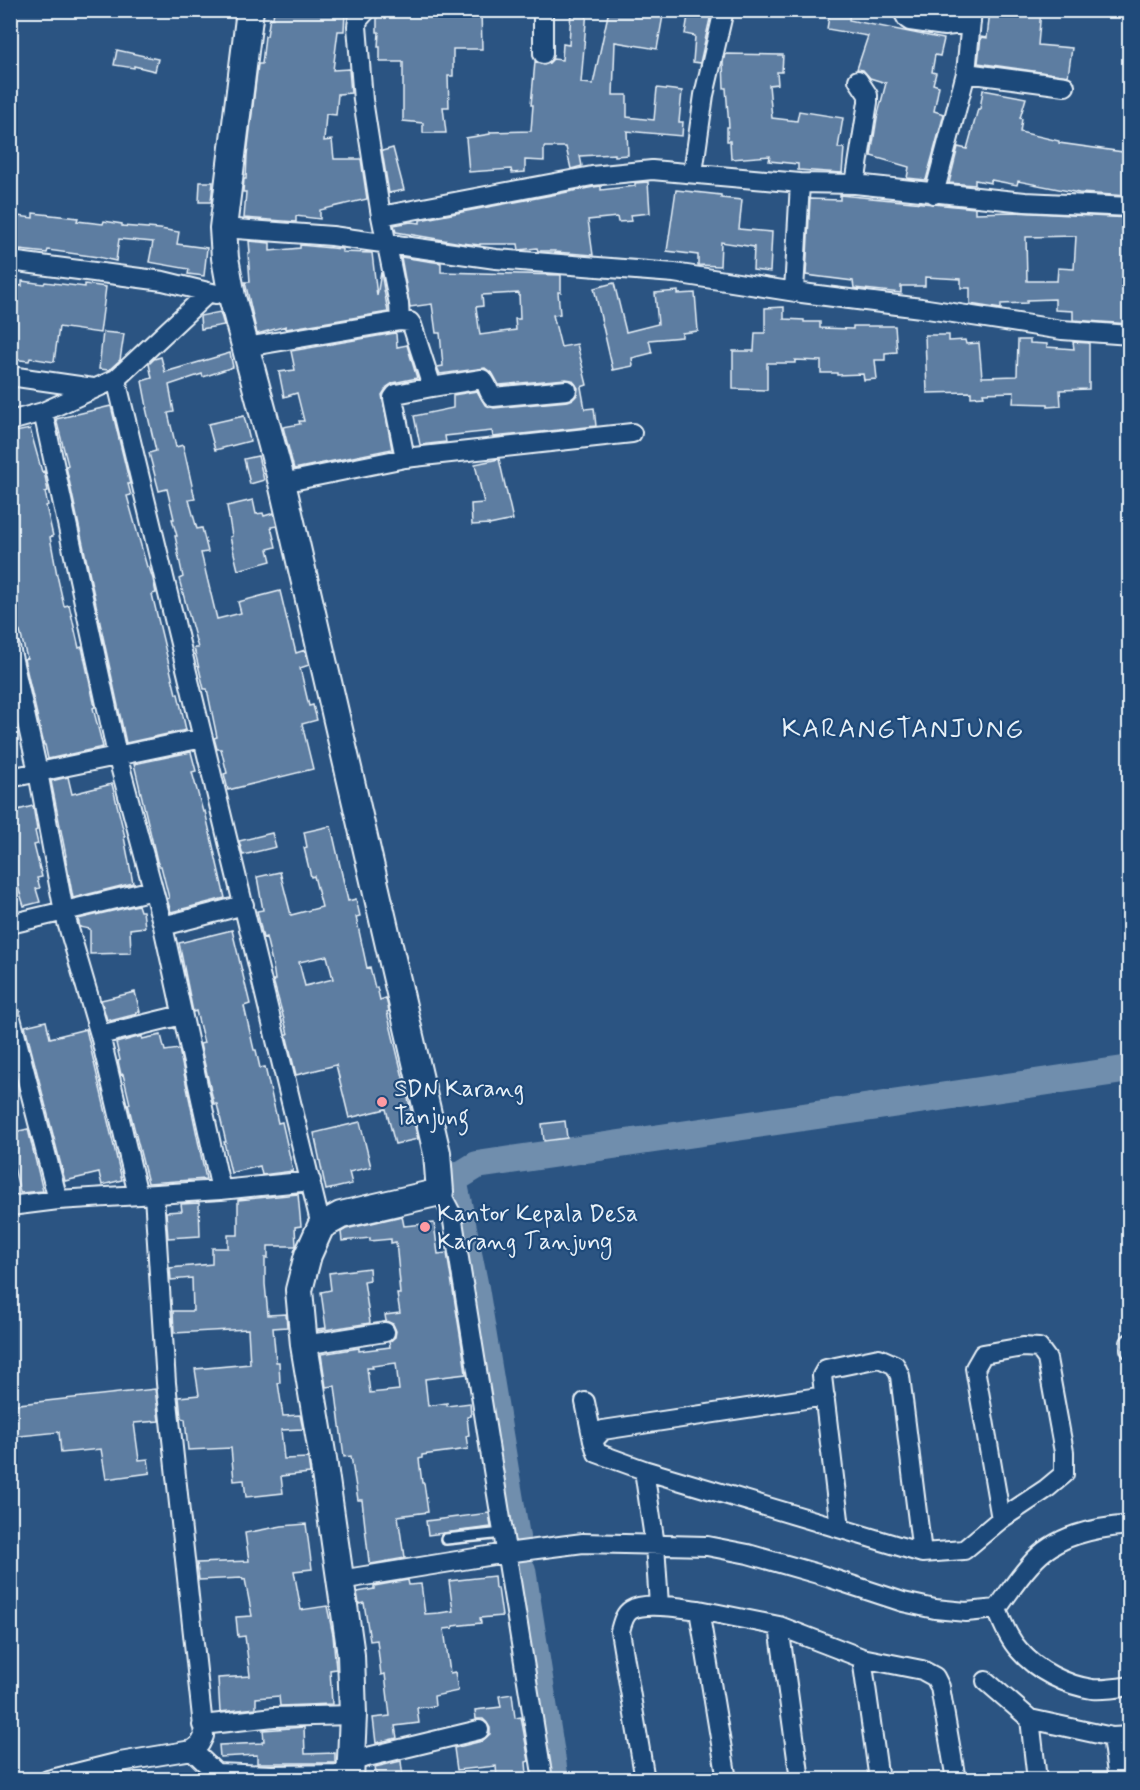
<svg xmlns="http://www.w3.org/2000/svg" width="1140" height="1790" viewBox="0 0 1140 1790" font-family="Mynerve,sans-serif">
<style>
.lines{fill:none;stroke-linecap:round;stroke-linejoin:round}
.river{stroke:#708ead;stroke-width:28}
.building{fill:#5d7da1;stroke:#e8f1f8;stroke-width:1.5;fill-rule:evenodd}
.lane-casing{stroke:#e8f1f8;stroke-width:14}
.street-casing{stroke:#e8f1f8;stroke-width:22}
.secondary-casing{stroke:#e8f1f8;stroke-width:30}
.lane{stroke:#1f4a7a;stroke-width:9}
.street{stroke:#1f4a7a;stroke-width:18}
.secondary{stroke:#1f4a7a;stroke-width:26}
.poi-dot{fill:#ff9aa2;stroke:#1f4a7a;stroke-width:2}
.labels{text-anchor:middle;stroke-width:4.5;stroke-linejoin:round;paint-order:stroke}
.poi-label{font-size:24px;fill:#e8f1f8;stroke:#1f4a7a;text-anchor:start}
.quarter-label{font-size:27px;letter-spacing:1.5px;fill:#e8f1f8;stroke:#1f4a7a}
</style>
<rect width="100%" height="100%" fill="#2b5482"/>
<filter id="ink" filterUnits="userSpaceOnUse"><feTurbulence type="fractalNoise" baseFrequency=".0167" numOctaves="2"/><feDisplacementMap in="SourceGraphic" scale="12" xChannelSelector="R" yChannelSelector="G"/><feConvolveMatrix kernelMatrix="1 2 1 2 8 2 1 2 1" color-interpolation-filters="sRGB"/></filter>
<g filter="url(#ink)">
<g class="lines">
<path class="river" d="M516,1537L475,1288L454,1184L459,1176L477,1165L1130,1069
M522,1570L555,1780"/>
</g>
<path class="building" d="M274,10H340L339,12L345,13L344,31H338L333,70L349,69L351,93L338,94L336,115L326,114L324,141L332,140L334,159H361L367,199L320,210V219L296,216V222L244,218L246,192H243L244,179H246L247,155L258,64H262L265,36H267L270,17L273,18Z
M395,10H481L482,49H453V76H448L449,107H443L446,133H423V123L403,121V62H380V47H378L379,32H377V16L394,17Z
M571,10H587L581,83L593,84L609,10L623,14L624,10H664L657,49L615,42L613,95H627V117L654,120L657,88L682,91L679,122H683L682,136L627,131L628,155L615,156V154L580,156L582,166L571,169L566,147H544V161L525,160V172L512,173L511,169L469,172L466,138L490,134V132L531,131L533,105H531L535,62L544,65L549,63L553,59L562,60L563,44L569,45Z
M689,10H712L700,63L693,62L695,36L685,34Z
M830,10H850L849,20L944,39L940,56L935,55L932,72L936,73L933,84L939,86L934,111L944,114L926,180L907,178L909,167L871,156L877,118L886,83L870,78L863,70L857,69L868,36L827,29Z
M990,10H1041L1038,45L1072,48L1068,76L978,63L981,37L987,38Z
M117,50L158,59L155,71L134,66V68L114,65Z
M725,54L783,55L782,72H777L778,84L769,85L772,118L797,121L799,111L843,118L838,148H844L842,173L798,170V164L769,161L770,156L731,159L730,141H727V127H729L726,88H724L723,62Z
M983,90L1026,98L1020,118L1022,119L1020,132L1059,141V143L1130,153V196L1079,193L1018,181L1017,185L991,180V183L975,180V185L949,183L958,147L967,149L978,109H980Z
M393,148L404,190L389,193L382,151Z
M200,182H213L211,202H199Z
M648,182L650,213L631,215L632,221L618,222L617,217L588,220L593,255L555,252V251H538L537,248L519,250L518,244H480V245L461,243L396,232L394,225L411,222L420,223V220L594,187L601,186V190L635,186V183Z
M676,190L721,195V198L742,200L739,229L772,232L770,272L753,270L754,247L721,242L720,266L698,265V255L667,251Z
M840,195L975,208V213L1013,212L1130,218V324L1073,320V311L1055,310V299L1027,300V303L1001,304V309L970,304V288H961V279L925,277V286H901V293L854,288L853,281L806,275L810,199L840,200ZM1076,236L1074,269L1058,268L1057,281H1027L1026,237Z
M33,213L78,218L77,221L103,224L104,221L122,224V226L160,229L179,232L177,244L207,248L204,276L188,274L189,269L149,262L153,242L119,239L116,261L98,257L48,250L47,253L10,249V215L33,218Z
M249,241L270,243V251L300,248V245L342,249V252L372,253L377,296L381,272L388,312L286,329V326L257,334L245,282H250L248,253H250Z
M401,257L441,263V272L561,275V292H558L560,314L553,315L561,347L577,344L587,385L581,387L585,409L594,408L596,426L493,437L492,431L445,436L446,442L420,445L414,416L453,408V395L477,391L485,405L494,408L568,401L573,399L577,395L578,388L572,380L566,379L499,385L493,374L485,368L440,374L437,367L443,366L440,333H436L432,304L410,307ZM519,293L520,319H515L516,330L480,335L476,307L483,306L482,295Z
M22,281L44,284L45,282L85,287V284L106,287L100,333L59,327L54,362L30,358L29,361L11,359L16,317L10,316V284L22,286Z
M614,283L626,332L658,324L655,293L678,291V294L695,293L698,331L682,333V337L649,340L652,353L632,358L633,366L613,370L594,288Z
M784,307V319L804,320V322H820V328L853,329V326H895L897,352L885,353V360H875L877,379L864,380L863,374L837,375V373H821V361L795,360V363H767V390L733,389V351H754L755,333H765V308Z
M220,312L224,325L201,329L200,316Z
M103,332L124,334L120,360L109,370L99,369Z
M395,333L396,334L397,347L407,345L417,378L393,383L387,387L382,395L392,449L294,469L283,427L300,424L299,421H304L297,393L284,397L279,372L295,370L291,351Z
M925,335H949V341L965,340L966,344L979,343L982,377L1017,376L1018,340H1030V343L1047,344V347L1074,349L1073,342L1089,343V389L1060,390L1061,406L1048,407V404L1013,403L1014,392L983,393L984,396L971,397V392L927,393Z
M230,353L233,367L203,377L202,374L169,385L174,412L168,413L176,447L183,445L195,499L189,500L197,529L202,528L208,552L201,553L217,619L241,613L238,602L280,591L292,641H293L296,653L305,650L309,665L300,668L309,706L313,705L317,720L302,724L313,769L228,790L224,774L227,773L221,749H217L214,738L217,737L207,689H204L194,648H198L179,579L183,577L177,549H178L175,536H177L172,519H174L167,489L159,491L149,453L156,451L146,408L147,407L142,381L152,378L149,364L154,359L161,357L165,372Z
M111,406L130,484H128L131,495L127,496L147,567H149L153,579L156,593L152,594L176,694H178L181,707L186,730L126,743L66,466L68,465L56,419Z
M244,416L250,441L215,450L208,424Z
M30,429L42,472L44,471L48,491L45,492L48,505L46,506L53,536L50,537L57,575L64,606L69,605L79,648L82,647L95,707L93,708L103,747L48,759L45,745H44L24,659L27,658L20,632L19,633L15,617L10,618V433Z
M258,456L264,480L250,484L244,459Z
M499,459L513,520L489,525V524L472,525L471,504L484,503L475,464Z
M253,500L256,514L263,513L264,516L274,513L277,526L271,527L276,547L268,549L271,561L238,570L230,537L232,536L227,506Z
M191,752L196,771L192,772L203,812L205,811L225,898L171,912L167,899L169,898L161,866H159L157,861L134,764Z
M68,777L72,794L112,784L125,837H124L133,883L73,898L65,856H66L51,781Z
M33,806L37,830L35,831L38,844L34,845L42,877L37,878L40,888L36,889L40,902L24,906L10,861V812Z
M331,826L348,901L356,899L360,916L356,917L367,968L370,967L375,988L377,987L380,1000L386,998L389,1011L387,1012L418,1139L395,1144L386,1109L349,1118L336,1065L296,1075L286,1034H288L273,980H275L273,966L266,937L263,938L257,911L263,910L257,877L280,872L291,915L322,907L314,876L311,877L304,848L307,847L304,832ZM327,956L333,979L305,986L299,962Z
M272,833L276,847L243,855L239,841Z
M138,905L140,911H143L145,927L130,929L131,953L90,954V929L80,927L78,919Z
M232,930L250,1004L244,1006L254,1050H256L260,1068L265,1067L278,1123L282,1122L293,1171L262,1175L260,1166L231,1173L224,1142H226L217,1104H214L200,1044L204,1043L196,1011L193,1012L179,943Z
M135,992L140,1012H136L137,1014L110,1021V1019L107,1020L101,1000Z
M46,1021L50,1038L86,1029L122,1180L102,1185L99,1173L65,1181L25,1026Z
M161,1035L165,1051L179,1049L206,1179L148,1183L128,1104H130L123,1074L121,1075L118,1061L120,1060L116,1043L142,1036V1039Z
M565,1121L567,1138L544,1141L542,1124Z
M360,1122L371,1167L349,1172L352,1184L326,1190L314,1133Z
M28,1129L43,1191L20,1193L13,1163H10V1133Z
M298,1194L301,1226L295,1227L296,1246H268V1258H265V1284L268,1315L286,1314L287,1327L273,1328L276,1362H279L280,1383H278L283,1416L300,1415L303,1429L281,1430L284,1459L308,1458L310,1473L281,1476L283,1493L246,1497L244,1480L234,1481L231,1448L188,1450L185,1419L181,1418L179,1397L199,1395L195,1369L250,1364L248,1329L174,1333L173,1311H193L192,1278L171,1280L170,1268L212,1264V1248H228V1235H238V1200Z
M199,1203L200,1236L168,1238L166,1212L182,1211L181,1204Z
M402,1216L404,1226L434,1223L438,1254L447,1253L464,1359L466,1374L425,1379L428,1406L447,1403V1406L470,1403L471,1416L467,1417L469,1435L466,1436L468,1449L422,1455V1458L419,1459L422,1483H424L428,1512L398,1516L403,1550H404L405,1558L371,1564L369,1562L362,1500H358L351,1456L344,1457L335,1386L326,1387L321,1354L359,1348V1351L390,1347L389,1342L395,1337L396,1331L393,1324L386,1321L385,1315L400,1313L397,1294H400L399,1283H400L396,1242L391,1243V1239L370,1241V1238L342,1241L341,1232L346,1229ZM396,1363L399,1390L370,1393L367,1368H373L372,1366Z
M369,1268L370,1280L364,1281L370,1323L318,1331V1329L326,1328L321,1292L331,1290L329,1273Z
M155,1389L159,1421L134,1423L139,1460L148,1459L150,1473L106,1479L101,1449L61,1453L59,1432L10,1437V1405Z
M489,1513L491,1527L428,1535L426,1521Z
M306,1524L312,1569L294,1571L301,1610L327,1606L333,1635L336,1669L330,1670L332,1704L280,1706L279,1696L256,1698V1708L220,1712L218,1678L250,1676L245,1636L238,1637L236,1617L252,1616L245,1579L243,1580L242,1578L199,1580L197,1563L249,1561L245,1533L282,1526Z
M494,1576L495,1588H498L502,1616L480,1618L481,1623L453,1626V1628L444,1629L450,1673L455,1672L458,1691L434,1696L435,1706L417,1708L419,1723L395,1726L397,1738L376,1743L373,1718L390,1716L385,1674L381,1675L377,1640L370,1641L364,1603L359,1604L357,1592L374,1589V1586L408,1580L409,1585L421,1584L425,1614L439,1613L453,1611L449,1581Z
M512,1694L515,1718L521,1717L529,1761L526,1762L527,1774L497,1778L496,1766L457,1770L454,1748L482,1741L490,1734V1728L487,1723L483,1719H476L475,1710L501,1707L499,1696Z
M304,1727L305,1754L335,1753V1763H257V1755L220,1757L219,1745L262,1743V1741H264L263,1730Z
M401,1761L403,1779H377L375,1767Z"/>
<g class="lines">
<g class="lane-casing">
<path id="lane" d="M446,1539L503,1533"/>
</g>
<g class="street-casing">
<path id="street" d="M367,10L358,20L357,26L363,100L381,216L399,304L400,321L410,322L412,325L432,387L396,394L393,398L405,458
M543,10V54
M902,10L907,19L910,21L945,26L971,23
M966,73L1065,86
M693,173L704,95L724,10
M855,184L868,102V95L858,80
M934,194L966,73L972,10
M381,216L592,176L652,170L800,183L855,184L1025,202L1130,207
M223,228L332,236L496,259L674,273L802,293L921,308L1062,330L1130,335
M10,261L163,281L216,294
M794,291L800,183
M246,347L400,321
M10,376L93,388
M116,379L321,1226
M432,387L482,379C489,384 487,392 493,397L567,390
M43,412L117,755L163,926L221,1190
M10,421L43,412L116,379L208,293
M282,483L405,458L632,433
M10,647L38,772L64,912L100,1035L138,1195
M10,778L203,738
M10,924L153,890
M163,926L244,905
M10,1014L58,1200
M100,1035L182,1015
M440,1192L452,1215L543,1780
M10,1206L58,1200L221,1190L311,1181
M1130,1343V1349
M304,1345L385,1332
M585,1402L593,1441
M644,1470L597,1453L593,1441L603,1430L825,1396
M840,1528L822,1376L826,1369L879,1358L895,1365L900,1376L922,1553
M340,1580L506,1553L583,1543L707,1546L748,1554L818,1574L903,1602L935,1609L966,1612L997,1609C1008,1594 1018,1578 1031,1564C1055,1535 1094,1528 1130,1525
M659,1605L655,1545L644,1470L922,1553L964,1550L1001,1519L1046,1489L1064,1474V1452L1047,1359L1039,1348L1023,1347L983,1354L975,1368L1001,1519
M997,1609C1002,1623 1009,1639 1019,1650C1037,1671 1066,1685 1092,1689C1105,1690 1117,1688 1130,1686
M699,1610L779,1626L862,1658L922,1670L935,1677L940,1687L956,1780
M779,1626L800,1780
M862,1658L879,1780
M986,1681L1030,1719L1112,1737L1130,1736
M1030,1719L1037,1780
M202,1725L274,1717L353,1715
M1112,1737L1118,1780
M192,1750L216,1773L271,1775L350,1774
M351,1761L479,1730
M48,1780L120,1762L192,1750L200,1744L204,1736L166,1383L154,1195
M645,1780L620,1631C622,1624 624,1614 631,1610C645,1601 682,1608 699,1610L727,1780"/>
</g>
<g class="secondary-casing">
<path id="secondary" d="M250,10L223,228L225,258L232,297L282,483L437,1153L440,1192L341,1215L321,1226L308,1255L299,1290L304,1345L323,1459L351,1655L353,1715L350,1780"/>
</g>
<use href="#lane" class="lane"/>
<use href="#street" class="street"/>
<use href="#secondary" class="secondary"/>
</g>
</g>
<g class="poi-dot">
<circle cx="382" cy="1102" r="6"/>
<circle cx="425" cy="1227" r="6"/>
</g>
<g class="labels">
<g class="poi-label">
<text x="394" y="1096">SDN Karang<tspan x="394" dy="28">Tanjung</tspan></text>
<text x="437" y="1221">Kantor Kepala Desa<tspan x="437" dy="28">Karang Tanjung</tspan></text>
</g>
<g class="quarter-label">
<text x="903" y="737">KARANGTANJUNG</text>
</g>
</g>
<rect width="1140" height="1790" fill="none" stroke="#1f4a7a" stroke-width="36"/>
<rect x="18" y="18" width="1104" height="1754" fill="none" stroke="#e8f1f8" stroke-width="2" filter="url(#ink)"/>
</svg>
